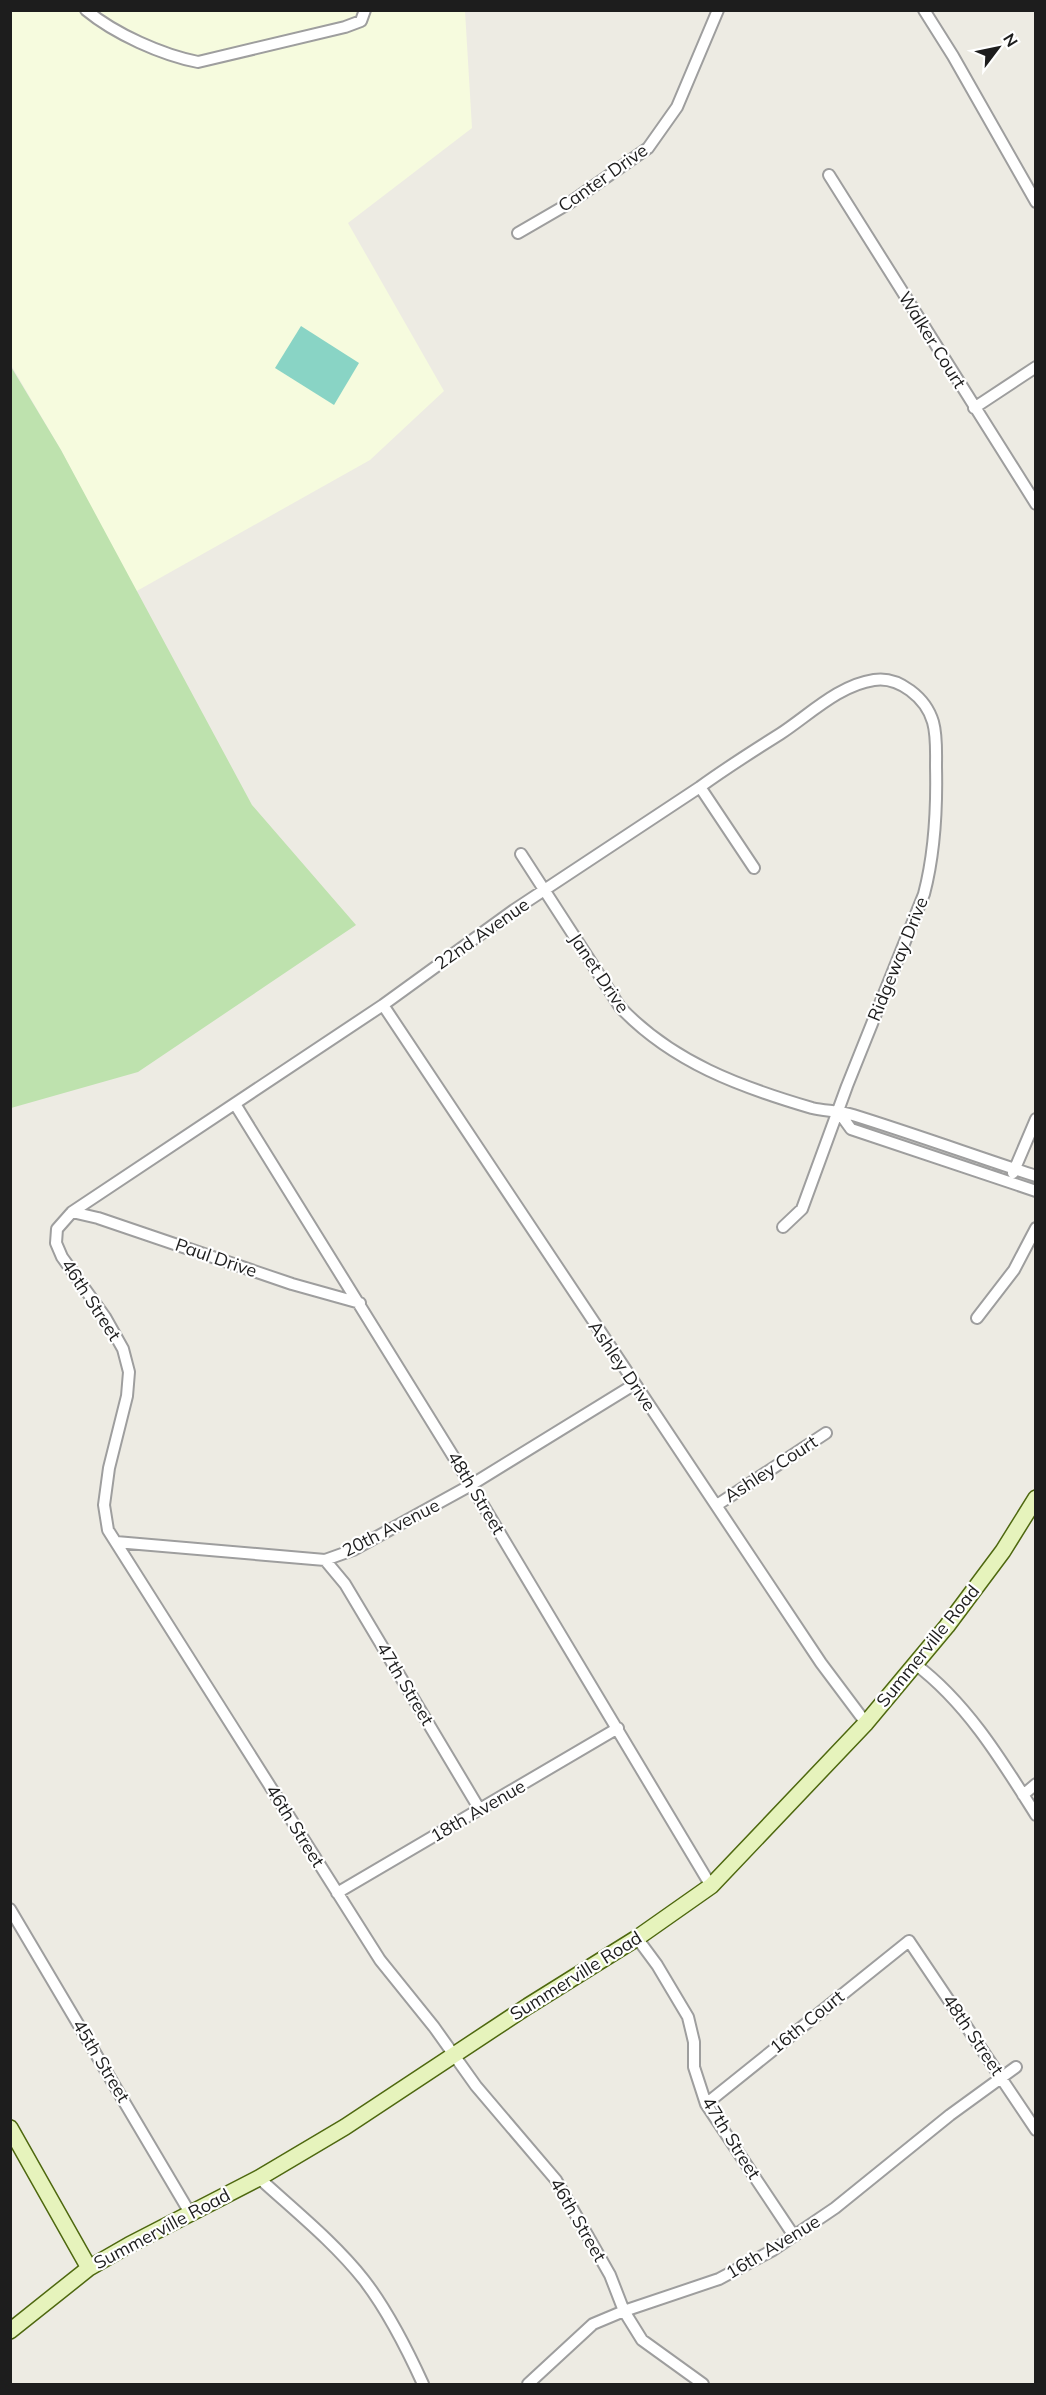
<svg xmlns="http://www.w3.org/2000/svg" width="1046" height="2395" viewBox="0 0 1046 2395" font-family="Mulish,sans-serif">
<style>
.education{fill:#f6fbde}
.grass{fill:#bee2ae}
.pitch{fill:#89d4c5}
.lines{fill:none;stroke-linecap:round;stroke-linejoin:round}
.street-casing{stroke:#9e9e9e;stroke-width:14}
.secondary-casing{stroke:#4e680f;stroke-width:18}
.street{stroke:#fff;stroke-width:10}
.secondary{stroke:#e6f3bc;stroke-width:15}
.labels{text-anchor:middle;stroke-width:4.5;stroke-linejoin:round;paint-order:stroke}
.street-label{font-size:18px;fill:#1d1d1d;stroke:#fff}
</style>
<rect width="100%" height="100%" fill="#edebe3"/>
<path class="education" d="M10,11H465L472,128L348,223L444,391L370,460L135,592L61,450L11,365Z"/>
<path class="grass" d="M10,365L61,450L252,805L356,925L138,1072L11,1108Z"/>
<path class="pitch" d="M301,326L359,363L334,405L275,368Z"/>
<g class="lines">
<g class="street-casing">
<path id="street" d="M86,10C115,34 162,55 198,62L345,27L361,21L365,10
M924,10L953,56L1036,202
M829,175L1036,504
M518,233L568,204L648,148L677,107L718,10
M974,408L1036,367
M700,787L754,868
M521,854L620,1007C672,1062 740,1087 812,1108C825,1111 839,1111 853,1115C914,1134 975,1156 1036,1176
M383,1005L821,1663L866,1723
M235,1104L471,1485L711,1886
M838,1111L851,1129L1036,1191
M1013,1173L1036,1119
M72,1212L98,1218L292,1284L360,1303
M977,1318L1014,1270L1036,1228
M717,1505L826,1433
M116,1542L325,1560L353,1550L471,1485L635,1384
M325,1560L345,1584L480,1810
M915,1664C967,1703 1002,1761 1036,1815
M1023,1795L1036,1784
M337,1893L618,1728
M10,1909L190,2213
M637,1938L657,1965L688,2017L694,2042V2067L706,2104L794,2236
M706,2104L909,1941L1036,2130
M259,2178C295,2211 334,2242 364,2280C388,2311 407,2349 423,2384
M528,2384L593,2324L624,2311L719,2279L773,2250L835,2208L950,2115L1016,2067
M703,2384L642,2340L624,2311L610,2275L556,2180L476,2086L434,2027L380,1960L108,1530L104,1505L109,1468L127,1396L129,1372L123,1349L105,1317L62,1257L56,1243L57,1229L72,1212L383,1005L514,910L700,787C726,768 753,751 780,734C809,715 839,685 874,680C899,676 926,698 933,722C937,736 936,753 936,767C937,810 935,852 924,894L847,1086L802,1209L783,1227"/>
</g>
<g class="secondary-casing">
<path id="secondary" d="M10,2128L89,2268
M10,2331L89,2268L129,2245L259,2178L345,2127L528,2006L637,1938L711,1886L866,1723L947,1626L1003,1551L1036,1498"/>
</g>
<use href="#street" class="street"/>
<use href="#secondary" class="secondary"/>
</g>
<g class="labels">
<g class="street-label">
<text transform="translate(603 178) rotate(-35)" y="6">Canter Drive</text>
<text transform="translate(932 340) rotate(58)" y="6">Walker Court</text>
<text transform="translate(482 934) rotate(-35)" y="6">22nd Avenue</text>
<text transform="translate(898 959) rotate(-68)" y="6">Ridgeway Drive</text>
<text transform="translate(599 973) rotate(56)" y="6">Janet Drive</text>
<text transform="translate(216 1258) rotate(19)" y="6">Paul Drive</text>
<text transform="translate(91 1300) rotate(57)" y="6">46th Street</text>
<text transform="translate(622 1366) rotate(56)" y="6">Ashley Drive</text>
<text transform="translate(771 1469) rotate(-33)" y="6">Ashley Court</text>
<text transform="translate(476 1493) rotate(59)" y="6">48th Street</text>
<text transform="translate(391 1528) rotate(-27)" y="6">20th Avenue</text>
<text transform="translate(928 1646) rotate(-51)" y="6">Summerville Road</text>
<text transform="translate(405 1684) rotate(59)" y="6">47th Street</text>
<text transform="translate(478 1811) rotate(-30)" y="6">18th Avenue</text>
<text transform="translate(295 1826) rotate(58)" y="6">46th Street</text>
<text transform="translate(576 1976) rotate(-32)" y="6">Summerville Road</text>
<text transform="translate(807 2022) rotate(-39)" y="6">16th Court</text>
<text transform="translate(973 2035) rotate(56)" y="6">48th Street</text>
<text transform="translate(101 2061) rotate(59)" y="6">45th Street</text>
<text transform="translate(731 2138) rotate(58)" y="6">47th Street</text>
<text transform="translate(578 2220) rotate(60)" y="6">46th Street</text>
<text transform="translate(162 2229) rotate(-28)" y="6">Summerville Road</text>
<text transform="translate(773 2247) rotate(-31)" y="6">16th Avenue</text>
</g>
</g>
<rect width="1046" height="2395" fill="none" stroke="#1d1d1d" stroke-width="24"/>
<g transform="translate(998 48) rotate(58)" stroke="#ffffff" stroke-width="4.5" paint-order="stroke">
<path d="M0-4.5L10 22L0 15L-10 22Z" fill="#1d1d1d"/>
<text y="-9" font-size="16" font-weight="bold" text-anchor="middle" fill="#1d1d1d">N</text>
</g>
</svg>
